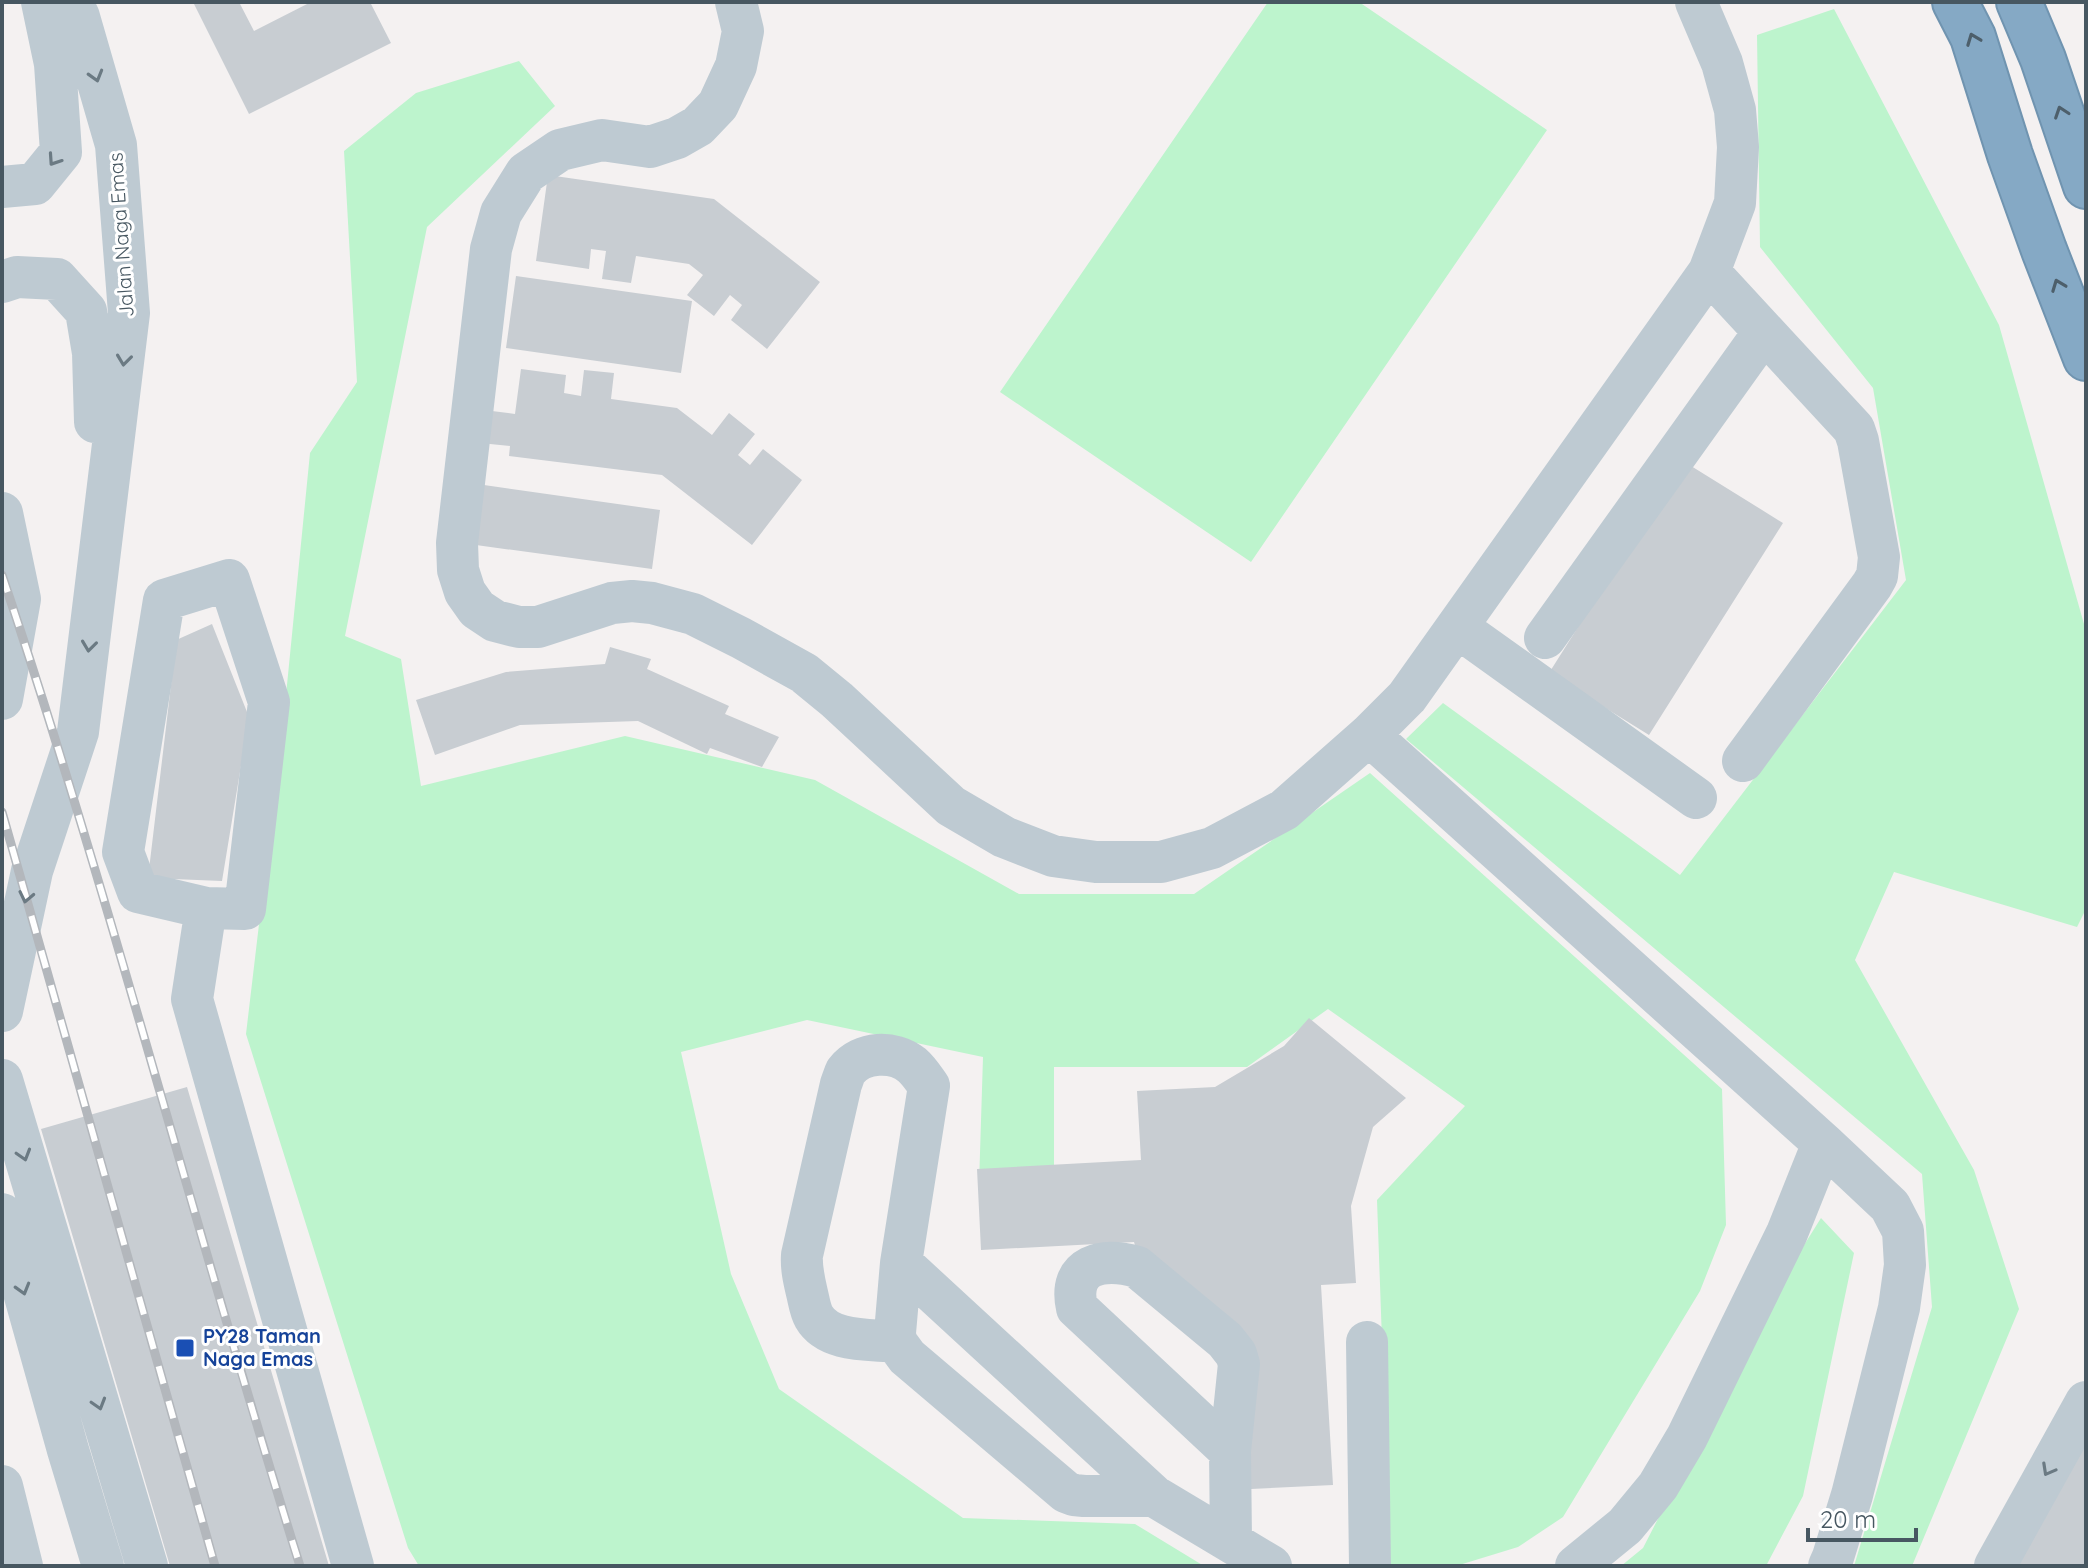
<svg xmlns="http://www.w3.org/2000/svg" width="2088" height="1568" viewBox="0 0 2088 1568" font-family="Quicksand,sans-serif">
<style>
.green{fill:#bdf4cd}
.building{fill:#c8cdd2}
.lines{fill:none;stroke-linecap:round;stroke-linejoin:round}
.highway-casing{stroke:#7094b0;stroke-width:48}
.minor{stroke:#becad2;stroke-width:42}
.highway{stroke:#85a9c5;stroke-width:44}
.rail-casing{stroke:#b3b7bc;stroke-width:9}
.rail{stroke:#fff;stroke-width:6;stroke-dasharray:18;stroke-linecap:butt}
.oneway{stroke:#4d5f6b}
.oneway2{stroke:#6b7a83}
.transit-dot{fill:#1a4fb4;stroke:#fff;stroke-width:3}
.labels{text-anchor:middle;stroke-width:6;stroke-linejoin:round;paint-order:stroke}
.street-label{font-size:20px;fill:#475761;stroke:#fff}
.transit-label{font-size:20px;font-weight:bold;fill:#164399;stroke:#fff;text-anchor:start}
</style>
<rect width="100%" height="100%" fill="#f4f1f1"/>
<path class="green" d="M1268,2H1359L1547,130L1251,562L1000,392Z
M1834,9L1999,325L2086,631V909L2077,927L1894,872L1855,960L1974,1170L2019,1309L1912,1566H1854L1932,1307L1922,1174L1406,739L1443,703L1680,875L1906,580L1873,388L1760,247L1757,35Z
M519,61L555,106L427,227L345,636L401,659L421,786L625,736L815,780L1019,894H1194L1370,773L1722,1089L1726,1225L1700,1291L1563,1517L1518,1547L1456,1566H1390L1377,1200L1465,1106L1328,1009L1247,1067H1054V1183L979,1185L983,1057L807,1020L681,1052L731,1274L779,1389L963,1518L1135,1524L1204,1566H419L408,1548L246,1034L285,705L310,453L357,382L344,151L416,93Z
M1821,1218L1854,1253L1803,1496L1766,1566H1621L1643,1548L1774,1293Z"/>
<path class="building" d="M193,2H239L254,31L311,2H370L391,43L249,114Z
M548,175L714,199L820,282L767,349L731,320L742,305L730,295L714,316L687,295L703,275L689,264L636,256L631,283L602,279L606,251L591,249L589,269L536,261Z
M516,276L692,301L681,373L506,348Z
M521,369L566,375L564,393L581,396L584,370L614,373L611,399L677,408L712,435L729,413L755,434L738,455L750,465L763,449L802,480L752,545L662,475L509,456L510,446L480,443L484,410L515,414Z
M1683,461L1783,523L1649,735L1549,673Z
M484,485L660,510L652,569L476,545Z
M212,624L249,717L222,881L148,878L174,660L165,645Z
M610,647L651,659L647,669L729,706L725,714L779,737L762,767L710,748L707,754L638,721L520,725L435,755L416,700L506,672L605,664Z
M1309,1018L1406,1098L1373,1127L1351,1206L1356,1283L1321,1285L1333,1485L1251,1489L1241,1339L1148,1286L1134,1242L981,1250L977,1169L1141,1160L1137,1091L1215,1087L1284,1046Z
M187,1087L329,1566H170L41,1129Z
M2086,1409V1566H2002Z"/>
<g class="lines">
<g class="highway-casing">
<path id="highway" d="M1955,2L1973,37L2010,155L2044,250L2086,358
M2019,2L2043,59L2086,186"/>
</g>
<path class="minor" d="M736,2L743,31L736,66L718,105L698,126L677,138L650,147L602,140L560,150L526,173L501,213L491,249L457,543L458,570L465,592L477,609L495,621L519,627H538L612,603L632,601L652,603L693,614L741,638L804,673L837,700L951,806L1004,837L1053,856L1096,862H1161L1212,848L1284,810L1369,735L1407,697L1709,272L1735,203L1738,147L1735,110L1722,63L1696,2
M2,187L35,184L61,152L55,64L42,2
M1709,272L1854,429L1858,441L1879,557L1877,576L1872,585L1743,761
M2,282L17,277L57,279L86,311L93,353L95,422
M2,513L20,599L2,699
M229,580L269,702L245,909L206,908L138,892L123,852L164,600Z
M1457,627L1696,798
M1545,638L1764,332
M1369,735L1823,1143L1890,1206L1903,1231L1905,1265L1899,1308L1852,1495L1833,1557L1829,1566
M206,908L192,999L353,1566
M2,1011L32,871L78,732L129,313L116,145L79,17L72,2
M2,1080L147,1566
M2,1214L68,1450L103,1566
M901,1263L895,1333L896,1342L907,1357L1066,1492L1074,1495L1084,1496H1154
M896,1342C871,1339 829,1343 814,1317C810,1310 809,1301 807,1293C804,1280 801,1268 802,1255L841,1084C843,1079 844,1075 846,1071C861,1051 894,1050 912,1065C919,1071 924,1079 929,1086L901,1263L1154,1496L1271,1566
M1367,1342L1370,1566
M1230,1451L1077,1308C1067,1264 1103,1257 1137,1267L1225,1340L1236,1354L1239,1364L1230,1451L1231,1541
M2,1486L22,1566
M1576,1566L1625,1526L1658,1486L1687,1437L1787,1233L1823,1143
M1995,1566L2086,1402"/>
<use href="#highway" class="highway"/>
<g class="rail-casing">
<path id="rail" d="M2,575C112,902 197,1237 300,1566
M2,812L215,1566"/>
</g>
<use href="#rail" class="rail"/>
</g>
<defs><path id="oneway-chevron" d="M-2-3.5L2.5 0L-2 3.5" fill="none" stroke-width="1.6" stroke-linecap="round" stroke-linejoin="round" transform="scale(2)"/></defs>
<g class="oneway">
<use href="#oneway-chevron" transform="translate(1973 39) rotate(-111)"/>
<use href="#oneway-chevron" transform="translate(2061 112) rotate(-109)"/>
<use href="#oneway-chevron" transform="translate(2058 285) rotate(-111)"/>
</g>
<g class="oneway2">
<use href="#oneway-chevron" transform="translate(96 76) rotate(74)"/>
<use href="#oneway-chevron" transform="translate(54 160) rotate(124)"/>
<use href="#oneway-chevron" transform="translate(124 360) rotate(97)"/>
<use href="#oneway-chevron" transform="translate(89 646) rotate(97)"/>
<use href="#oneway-chevron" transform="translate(26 897) rotate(102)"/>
<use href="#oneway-chevron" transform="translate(24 1155) rotate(73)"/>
<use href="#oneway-chevron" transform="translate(23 1289) rotate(74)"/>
<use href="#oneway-chevron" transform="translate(99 1404) rotate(73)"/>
<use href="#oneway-chevron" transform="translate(2048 1470) rotate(119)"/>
</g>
<rect class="transit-dot" x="175" y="1338" width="20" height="20" rx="4"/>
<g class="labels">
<g class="street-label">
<text transform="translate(121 235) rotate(-94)" y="7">Jalan Naga Emas</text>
</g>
<g class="transit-label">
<text x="203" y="1343">PY28 Taman<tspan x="203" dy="23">Naga Emas</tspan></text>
</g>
</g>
<rect width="2088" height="1568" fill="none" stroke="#475761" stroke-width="8"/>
<path d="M1808 1528v12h108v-12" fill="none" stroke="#475761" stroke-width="4"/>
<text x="1820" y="1528" font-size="24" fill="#475761" stroke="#ffffff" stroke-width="6" paint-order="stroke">20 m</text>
</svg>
